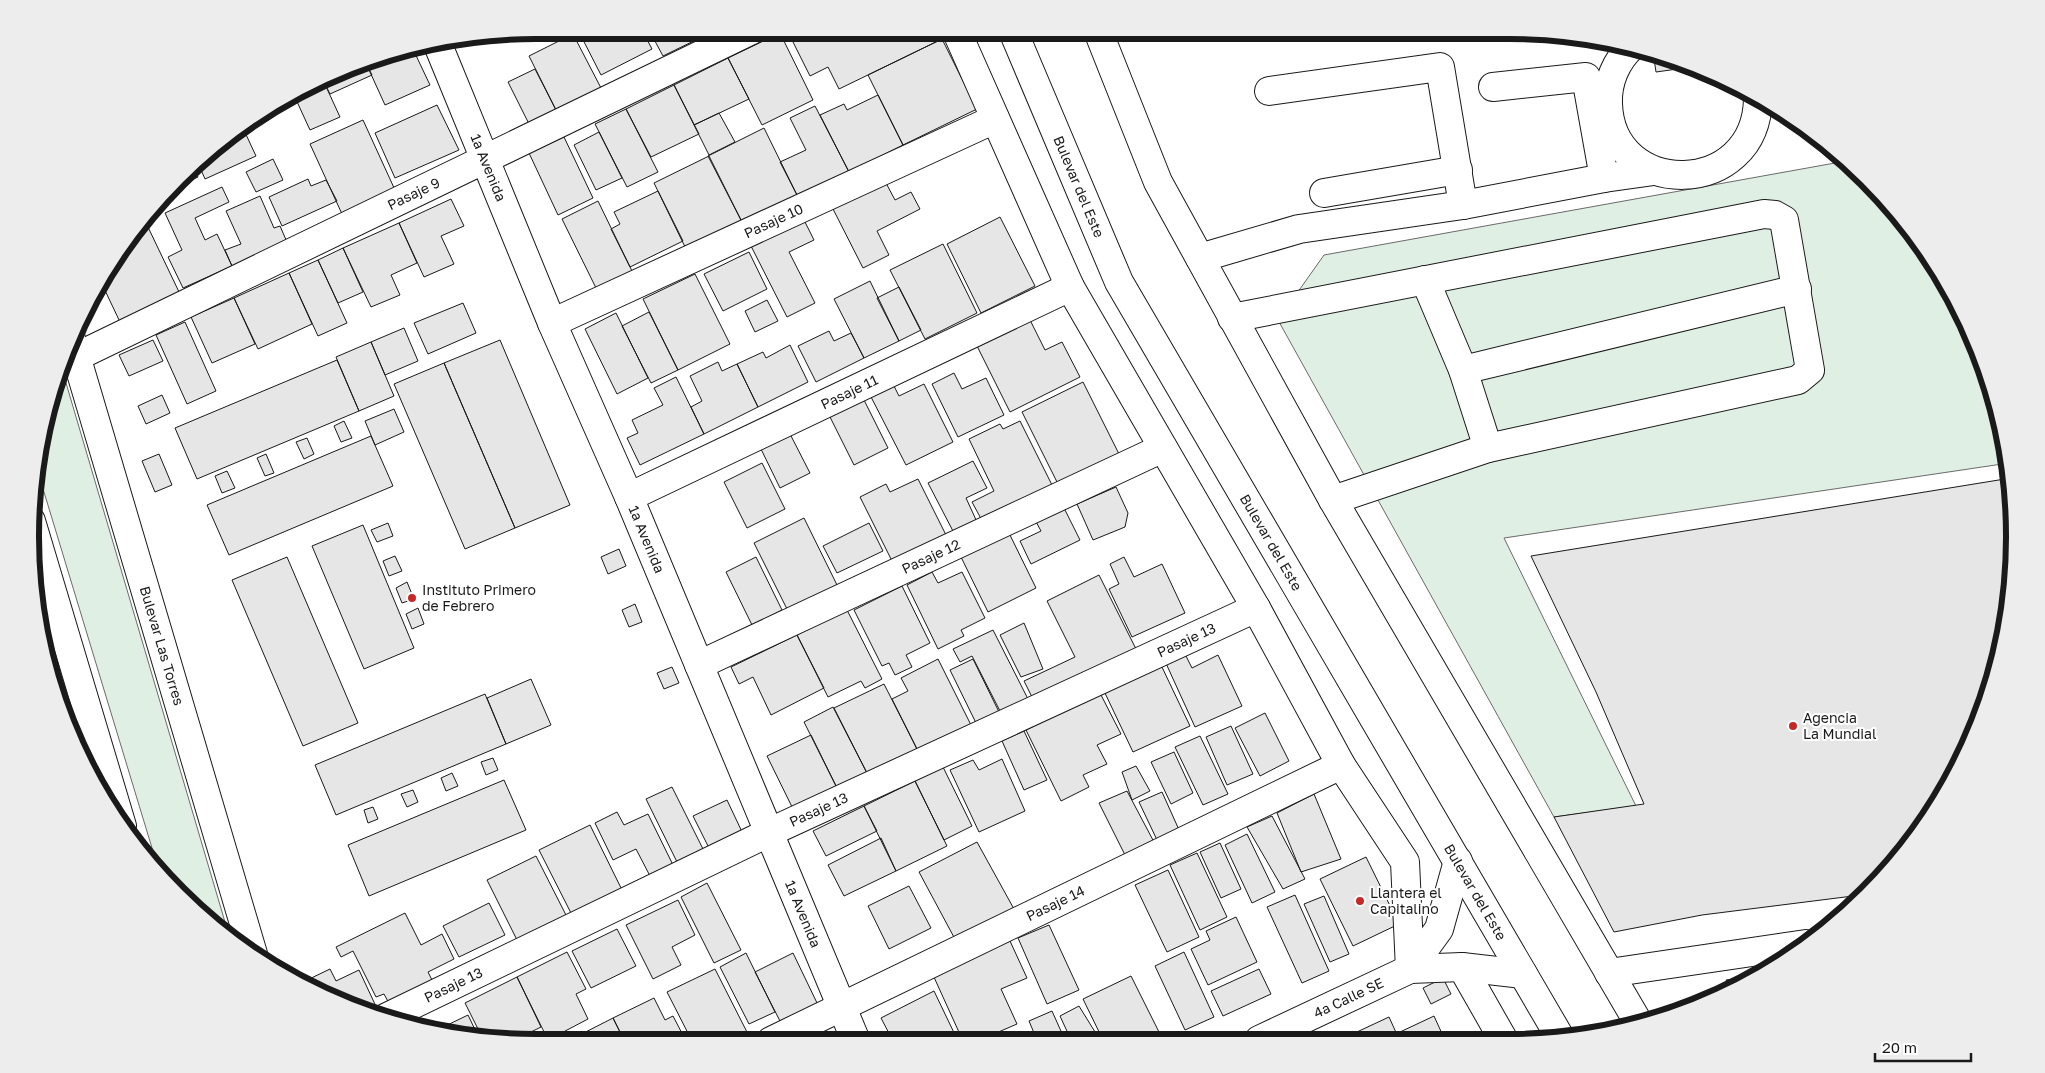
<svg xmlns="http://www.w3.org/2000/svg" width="2045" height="1073" viewBox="0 0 2045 1073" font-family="'Golos Text',sans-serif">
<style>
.green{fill:#e0efe3;stroke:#6a6a6a}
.building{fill:#e6e6e6;stroke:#1a1a1a}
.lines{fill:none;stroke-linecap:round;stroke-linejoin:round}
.minor-casing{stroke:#1a1a1a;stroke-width:30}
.highway-casing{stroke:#1a1a1a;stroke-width:30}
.minor{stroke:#fff;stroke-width:28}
.highway{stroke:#fff;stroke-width:28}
.poi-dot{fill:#c62828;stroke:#fff;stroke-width:2}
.labels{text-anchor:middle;stroke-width:4;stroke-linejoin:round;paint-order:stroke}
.street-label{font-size:14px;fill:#1a1a1a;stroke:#fff}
.poi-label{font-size:14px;fill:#1a1a1a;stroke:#fff;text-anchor:start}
.rim{fill:none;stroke:#1a1a1a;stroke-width:6}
</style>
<rect width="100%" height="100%" fill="#fff"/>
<path class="green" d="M1835,151L1889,203L1947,284L1988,374L2009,463L1504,538L1636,806L1554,817L1278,320L1324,255L1835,163Z
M61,366L230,939L178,894L159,871L37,469L47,406Z"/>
<path class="building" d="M587,30H642L652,49L601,75L580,34Z
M649,30H711L712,32L663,56Z
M787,30H938L942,39L839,89L828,67L810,76Z
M780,33L813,100L762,125L728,58Z
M573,34L601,88L556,110L529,56Z
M942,39L977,109L903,145L868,75Z
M412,47L430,85L385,105L365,61Z
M1653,52L1692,67L1656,72Z
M728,58L749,99L694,125L674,85Z
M365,61L372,75L330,94L323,80Z
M535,69L556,110L529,124L508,82Z
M323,80L340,117L310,130L293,93Z
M674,85L699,134L651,157L626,109Z
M293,93L297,101L242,126L284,98Z
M878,95L903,145L849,172L820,115L844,104L847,110Z
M437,105L459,150L395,178L375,133Z
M815,106L849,172L798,197L780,162L806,150L790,118Z
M626,109L658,172L627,187L595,124Z
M719,113L735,142L709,155L694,125Z
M363,120L395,190L342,214L310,144Z
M242,126L256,156L205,179L198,163L228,135Z
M764,128L798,197L743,224L708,156Z
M599,132L622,178L596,190L574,145Z
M564,137L593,198L558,215L529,153Z
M709,156L743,224L687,251L654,183Z
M273,159L283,180L256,192L246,172Z
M193,167L198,177L176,187L175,185Z
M308,179L311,186L326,180L337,201L282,226L269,197Z
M886,183L895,200L911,192L920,209L877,231L889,255L863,268L833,209Z
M175,185L179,194L154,205L156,202Z
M222,187L229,202L195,218L205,240L217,234L232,266L183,288L168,257L182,250L165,213Z
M658,191L683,241L630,267L611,229L620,224L614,212Z
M260,196L274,228L280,226L287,242L232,266L225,250L241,244L226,211Z
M451,199L464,226L441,236L454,264L424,277L399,223Z
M598,201L632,271L596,288L562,219Z
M1000,217L1035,286L981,313L947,244Z
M804,220L814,240L789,252L815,303L787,317L751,246Z
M399,223L417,263L391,275L400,295L371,307L343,248Z
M147,225L180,294L120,322L101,282L115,255L134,231Z
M943,244L977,313L925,339L890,270Z
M343,248L363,292L338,303L318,260Z
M749,252L767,289L723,311L704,274Z
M318,260L347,323L318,336L289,273Z
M289,273L312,324L258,349L234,298Z
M695,274L730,344L678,370L643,299Z
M870,281L899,341L864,358L834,299Z
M899,287L921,330L899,341L877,298Z
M234,298L255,344L212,363L191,317Z
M767,300L778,321L755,332L745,311Z
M463,303L476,333L428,354L414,323Z
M649,312L678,370L651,383L622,326Z
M616,313L648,378L617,394L585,329Z
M1028,316L1045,350L1062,342L1080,377L1010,412L975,342Z
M185,322L216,391L187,404L156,335Z
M404,328L418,361L385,375L371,342Z
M829,331L834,341L851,333L864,358L816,382L798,346Z
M153,340L163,361L129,376L119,355Z
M500,340L570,505L515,528L444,363Z
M371,342L394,396L359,411L336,357Z
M790,345L808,382L758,407L737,364L763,352L766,358Z
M337,360L359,411L197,479L175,428Z
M718,362L722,371L737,364L758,407L704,434L691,407L702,401L690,376Z
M444,363L515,528L465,549L394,384Z
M954,373L962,389L986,378L1004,415L958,437L932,384Z
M676,377L704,434L640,465L627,438L638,433L632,420L663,405L654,388Z
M1083,382L1119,454L1058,484L1022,412Z
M893,384L899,396L924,384L953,442L906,465L870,395Z
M162,395L170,413L146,424L138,406Z
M864,400L888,448L854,465L830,417Z
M394,409L404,432L375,445L365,421Z
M344,421L352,438L341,442L334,426Z
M1020,421L1055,491L985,526L972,502L994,491L969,439L1000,424L1003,429Z
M789,432L810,473L780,488L760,447Z
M371,436L393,486L229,555L207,505Z
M307,438L314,454L304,459L296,442Z
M159,454L172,485L155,492L142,461Z
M266,454L274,473L265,476L257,458Z
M973,461L987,488L966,498L977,522L954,533L928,483Z
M762,463L785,509L747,528L724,482Z
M227,471L235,488L222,493L215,476Z
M2011,478L2014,570L1998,668L1963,761L1889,871L1861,895L1702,915L1614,932L1554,817L1644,804L1596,692L1531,556Z
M918,479L946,535L892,561L860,497L886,484L890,492Z
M1116,487L1128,513L1125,527L1093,540L1077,504Z
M1062,504L1080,540L1031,564L1020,541L1041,531L1034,518Z
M804,518L838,587L788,611L754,543Z
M388,523L393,536L377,542L371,530Z
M869,523L883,551L837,573L823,546Z
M363,525L414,648L364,669L312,546Z
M1008,531L1036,588L988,612L960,555Z
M619,549L626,566L608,574L601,557Z
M395,556L402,571L389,576L383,561Z
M287,557L358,723L303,746L232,580Z
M756,557L782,610L752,625L726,572Z
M1124,557L1134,577L1162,564L1185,613L1132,637L1109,589L1119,584L1110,564Z
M932,572L938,583L962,572L985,618L961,630L964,636L938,649L907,585Z
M1099,575L1136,649L1033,699L1024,681L1075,657L1047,601Z
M407,582L414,599L402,603L396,588Z
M902,586L930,643L906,655L912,667L895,675L889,663L882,666L854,610Z
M635,604L642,622L629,627L622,610Z
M418,608L424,624L412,629L406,614Z
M847,610L882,679L865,688L861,681L828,697L797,635Z
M1024,623L1043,669L1021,677L1000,635Z
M993,630L1028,699L1001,713L972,656L960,662L953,649Z
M797,635L824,688L771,715L753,677L739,684L731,667Z
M1183,650L1192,668L1218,655L1242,706L1195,727L1164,659Z
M938,659L972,727L919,753L892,699L908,691L901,678Z
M973,659L1000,714L977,725L950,670Z
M1161,665L1190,726L1133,752L1104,691Z
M672,667L679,683L664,689L657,673Z
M531,679L551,725L506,744L487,698Z
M884,684L919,753L869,777L834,708Z
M1100,693L1121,734L1097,745L1107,764L1083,775L1089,787L1061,801L1026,730Z
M485,694L506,744L336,815L315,765Z
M833,707L869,777L839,792L804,722Z
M1265,713L1289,761L1260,776L1235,728Z
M1231,726L1253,774L1227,785L1206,737Z
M1024,731L1047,780L1024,790L1002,741Z
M811,735L839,792L795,813L767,756Z
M1200,736L1228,794L1203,805L1175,747Z
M1174,752L1193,793L1171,804L1151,762Z
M493,758L498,770L486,775L481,762Z
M1002,759L1025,811L979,832L950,770L973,760L979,770Z
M1136,766L1150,791L1132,800L1122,772Z
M943,767L972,826L944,840L915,781Z
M452,773L458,786L446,791L441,778Z
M504,780L526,830L369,896L348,845Z
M915,781L947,846L896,871L864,806Z
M672,787L704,851L678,864L646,799Z
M413,790L418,802L407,807L401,794Z
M1127,791L1154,842L1125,855L1099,803Z
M1162,792L1180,832L1158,842L1139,802Z
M1314,794L1341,859L1301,872L1277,813Z
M727,800L743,834L710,850L693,816Z
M864,806L877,831L826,856L813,831Z
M373,807L378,819L368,823L364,810Z
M617,812L624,825L648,814L673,865L650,876L636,849L613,860L595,823Z
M1272,816L1305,879L1283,889L1247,827Z
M590,825L623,892L573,917L539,850Z
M1247,834L1275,892L1252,903L1225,845Z
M881,838L896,871L844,896L828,865Z
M977,842L1014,909L956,941L919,872Z
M1220,843L1241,889L1221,898L1200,852Z
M1197,853L1227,917L1200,930L1170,865Z
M536,856L567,917L518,942L487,880Z
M1366,857L1399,924L1353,946L1320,879Z
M1168,870L1199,937L1167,952L1135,885Z
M707,883L741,950L714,963L681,897Z
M909,886L931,928L889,949L868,906Z
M1295,895L1329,971L1302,983L1267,907Z
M1324,896L1349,954L1330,962L1304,904Z
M678,900L695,935L672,947L681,965L653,979L626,925Z
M489,903L505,935L459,957L443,926Z
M405,913L421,945L442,934L454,959L428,972L435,986L391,1007L384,994L376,997L353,951L341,957L336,947Z
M1236,917L1257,962L1208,985L1191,949L1210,940L1206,931Z
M1049,925L1079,990L1047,1004L1018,938Z
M617,929L636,966L591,988L572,951Z
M1010,941L1027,978L1001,989L1017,1024L980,1040L963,1041L933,975Z
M567,952L586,989L576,994L588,1019L548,1040L517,977Z
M1184,952L1214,1017L1185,1030L1155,966Z
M746,953L775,1012L749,1024L720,967Z
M793,953L818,1005L781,1023L755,972Z
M330,969L336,981L359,970L380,1015H378L312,991L301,983Z
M715,969L750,1038L744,1041H735L730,1033L714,1041H692L667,992Z
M1259,969L1271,994L1223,1016L1211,991Z
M1131,976L1163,1040H1103L1083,999Z
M1756,976L1731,989L1726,980Z
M517,977L541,1027L511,1042L483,1039L465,1003Z
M1443,978L1451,994L1431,1004L1423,988Z
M934,991L958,1041H893L881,1018Z
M654,998L665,1020L673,1016L686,1041L625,1042L613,1018Z
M1079,1006L1100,1040H1071L1060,1016Z
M1052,1011L1065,1040H1037L1029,1021Z
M468,1015L479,1038L435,1031Z
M1434,1016L1444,1038L1404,1039L1400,1032Z
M1389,1017L1399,1039H1345L1344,1038Z
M613,1018L625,1042H566Z"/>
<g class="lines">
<g class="minor-casing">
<g id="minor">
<path d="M956,30L1070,287L1256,608L1341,765L1405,862L1410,969"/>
<path id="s1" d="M436,40L552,323L629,497L856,1041"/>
<path d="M1632,46C1616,61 1607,82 1608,104C1611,200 1757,199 1758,98"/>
<path d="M1493,87L1586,77L1604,178"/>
<path d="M1269,91L1440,67L1463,205"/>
<path d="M1324,193L1458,170"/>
<path d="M1200,258L1299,229L1463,205L1604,178L1654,171"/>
<path d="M1425,280L1463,370L1488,448"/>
<path d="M1232,318L1764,214L1775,215L1784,220L1810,370L1798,380L1488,448L1333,500"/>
<path id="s2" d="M552,323L995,119"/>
<path id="s3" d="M71,339L253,954"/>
<path id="s4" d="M76,357L752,30"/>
<path d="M1463,370L1797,289"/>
<path id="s5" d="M629,497L1070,287"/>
<path d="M31,521L122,826"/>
<path id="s6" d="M699,665L1163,448"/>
<path d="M1462,967L1503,1039"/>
<path d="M1410,969L1439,929L1458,861"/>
<path d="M1609,973L1806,944"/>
<path id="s7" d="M385,1018L768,833L1256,608"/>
<path id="s8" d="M1259,1040L1410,969L1462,967L1523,974"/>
<path id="s9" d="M771,1041L1341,765"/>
</g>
</g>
<g class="highway-casing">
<g id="highway">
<path id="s10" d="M1013,31L1119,282L1561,1039"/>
<path d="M1098,31L1158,182L1333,500L1638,1022"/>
</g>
</g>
<use href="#minor" class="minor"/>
<use href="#highway" class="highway"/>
</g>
<g class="poi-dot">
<circle cx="412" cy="598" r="5"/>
<circle cx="1793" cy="726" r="5"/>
<circle cx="1360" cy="901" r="5"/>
</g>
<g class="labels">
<g class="street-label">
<text dy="5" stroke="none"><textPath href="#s1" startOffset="138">1a Avenida</textPath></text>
<text dy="5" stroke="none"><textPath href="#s10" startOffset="169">Bulevar del Este</textPath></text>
<text dy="5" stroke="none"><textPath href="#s4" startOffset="375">Pasaje 9</textPath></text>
<text dy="5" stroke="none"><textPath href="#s2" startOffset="244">Pasaje 10</textPath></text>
<text dy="5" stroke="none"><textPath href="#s5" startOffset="244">Pasaje 11</textPath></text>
<text dy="5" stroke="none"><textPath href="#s1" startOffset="542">1a Avenida</textPath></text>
<text dy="5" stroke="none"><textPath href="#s10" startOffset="574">Bulevar del Este</textPath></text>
<text dy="5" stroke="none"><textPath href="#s6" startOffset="256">Pasaje 12</textPath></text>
<text dy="5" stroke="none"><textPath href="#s7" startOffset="886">Pasaje 13</textPath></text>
<text dy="5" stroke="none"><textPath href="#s3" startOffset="320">Bulevar Las Torres</textPath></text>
<text dy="5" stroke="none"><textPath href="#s7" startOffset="481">Pasaje 13</textPath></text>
<text dy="5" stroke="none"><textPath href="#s10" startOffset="979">Bulevar del Este</textPath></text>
<text dy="5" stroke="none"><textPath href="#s9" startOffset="316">Pasaje 14</textPath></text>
<text dy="5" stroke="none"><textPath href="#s1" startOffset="948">1a Avenida</textPath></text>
<text dy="5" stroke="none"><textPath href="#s7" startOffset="76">Pasaje 13</textPath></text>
<text dy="5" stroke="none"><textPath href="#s8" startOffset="99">4a Calle SE</textPath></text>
</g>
<g class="poi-label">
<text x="422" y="595">Instituto Primero<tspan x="422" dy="16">de Febrero</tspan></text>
<text x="1803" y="723">Agencia<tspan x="1803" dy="16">La Mundial</tspan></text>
<text x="1370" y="898">Llantera el<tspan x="1370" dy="16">Capitalino</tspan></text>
</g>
</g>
<path d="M0 0H2045V1073H0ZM536 39H1509A497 497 0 0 1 2006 536V537A497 497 0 0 1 1509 1034H536A497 497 0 0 1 39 537V536A497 497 0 0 1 536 39Z" fill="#ededed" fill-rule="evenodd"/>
<path class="rim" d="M536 39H1509A497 497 0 0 1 2006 536V537A497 497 0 0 1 1509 1034H536A497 497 0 0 1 39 537V536A497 497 0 0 1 536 39Z"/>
<path d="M1875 1053v8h96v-8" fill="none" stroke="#1a1a1a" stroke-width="2.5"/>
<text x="1882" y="1053" font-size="15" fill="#1a1a1a" stroke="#ffffff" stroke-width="4" paint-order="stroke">20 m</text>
</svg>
